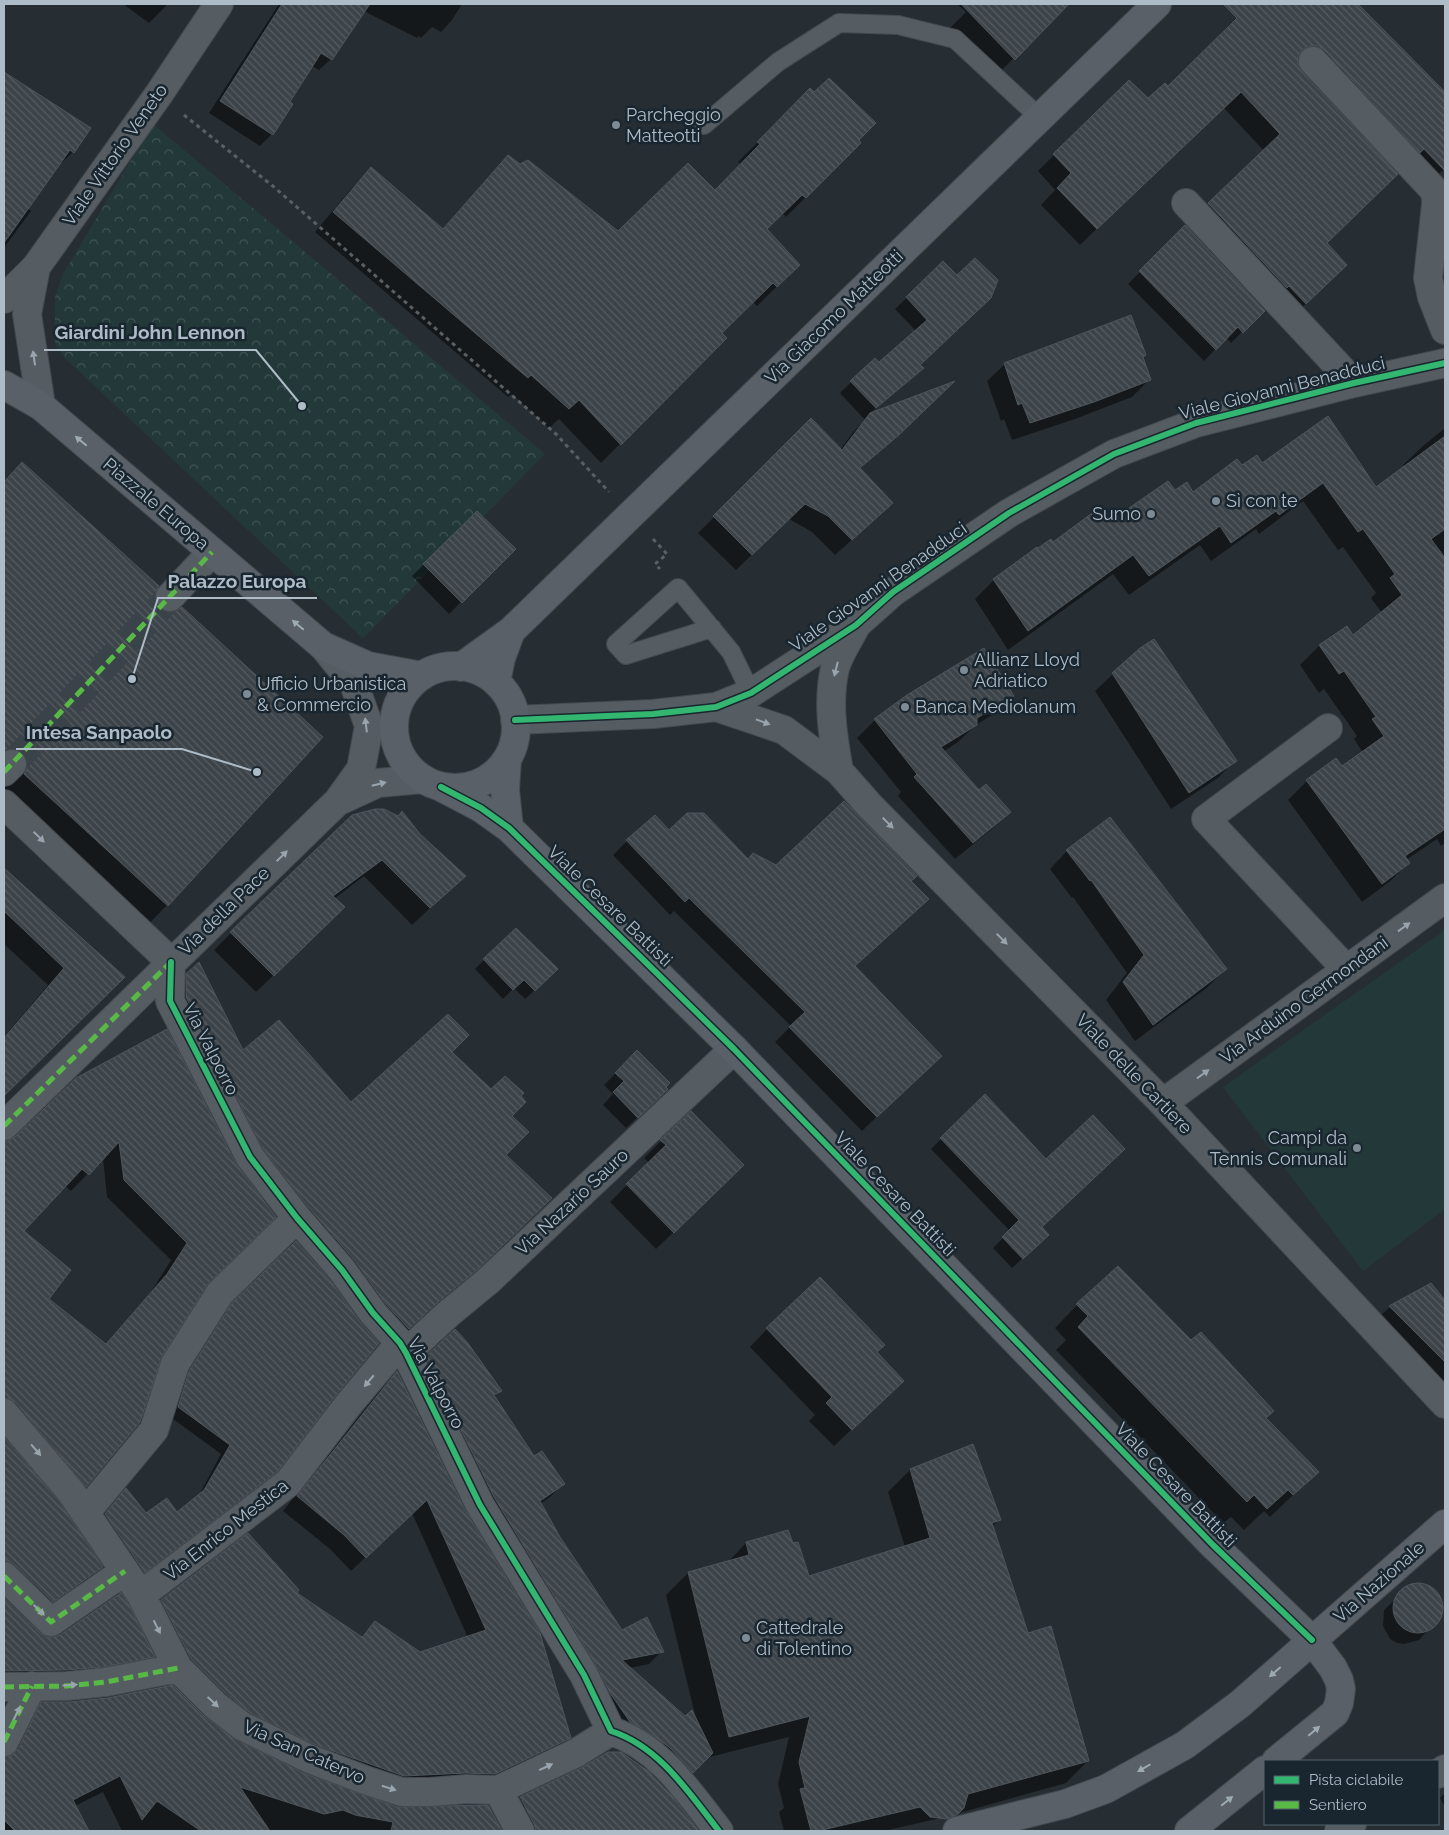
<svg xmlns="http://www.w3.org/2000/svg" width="1449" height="1835" viewBox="0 0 1449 1835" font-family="Raleway,sans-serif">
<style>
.forest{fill:url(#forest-crowns)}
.pitch{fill:#233939}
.shadow{fill:#0007;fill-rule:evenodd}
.building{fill:url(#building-back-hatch);stroke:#4d565c;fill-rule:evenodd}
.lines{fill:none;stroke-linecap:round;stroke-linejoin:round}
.street-tunnel{stroke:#3a434a;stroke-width:28;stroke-dasharray:28 14;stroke-linecap:butt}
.lane-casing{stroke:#444a4f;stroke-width:20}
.street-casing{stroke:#444a4f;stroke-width:30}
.secondary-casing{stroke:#444a4f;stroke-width:30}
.path{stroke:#586066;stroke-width:3;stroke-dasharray:4 4;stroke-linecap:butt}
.lane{stroke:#565d62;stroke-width:18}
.street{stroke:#565d62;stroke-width:28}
.secondary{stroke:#596067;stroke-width:28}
.quiet{stroke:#58b947;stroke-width:5;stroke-dasharray:10 5;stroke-linecap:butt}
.cycleway-casing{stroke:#19262f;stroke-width:9}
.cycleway{stroke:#33b770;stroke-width:6}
.oneway{fill:#98a4ae}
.oneway2{fill:#9daab4}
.poi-dot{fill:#7e8a94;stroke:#19262f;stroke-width:2}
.labels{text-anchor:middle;stroke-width:5;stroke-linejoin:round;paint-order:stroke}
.poi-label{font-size:18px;fill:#aebcc7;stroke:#19262f;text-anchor:start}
.street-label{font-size:18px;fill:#aebcc7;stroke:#19262f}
.leader{fill:none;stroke:#aebcc7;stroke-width:2}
.callout-dot{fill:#aebcc7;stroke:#19262f;stroke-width:2}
.callout-label{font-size:19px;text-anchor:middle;font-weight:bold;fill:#aebcc7;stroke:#19262f;stroke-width:5;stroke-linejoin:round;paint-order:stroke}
</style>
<defs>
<pattern id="forest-crowns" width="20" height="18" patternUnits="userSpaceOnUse" patternTransform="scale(1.25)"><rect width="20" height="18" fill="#233939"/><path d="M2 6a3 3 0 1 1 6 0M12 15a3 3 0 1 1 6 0" fill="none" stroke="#405454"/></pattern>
<pattern id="building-back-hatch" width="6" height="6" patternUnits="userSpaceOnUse" patternTransform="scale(1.25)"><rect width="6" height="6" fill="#3d4449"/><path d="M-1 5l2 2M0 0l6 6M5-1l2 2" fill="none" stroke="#565d62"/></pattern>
</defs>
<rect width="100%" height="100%" fill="#262e34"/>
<path class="forest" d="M153,124L545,454L363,638L65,358L55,344V297L63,274Z"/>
<path class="pitch" d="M1445,930V1209L1363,1271L1223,1087Z"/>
<path class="shadow" d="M123,4H168L149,23Z
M279,4H337L359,18L331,59L319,70L312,66L272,134L260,146L209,113Z
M350,4H462L452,20L441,32L432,27L421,38L419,36L417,38Z
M957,4H1067L996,76L950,28L966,12Z
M1250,4H1356L1445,94V168L1427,186L1300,62H1297L1325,243L1329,281L1289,320L1192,221L1264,151L1223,107L1080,245L1041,205L1055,190L1038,171L1054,155L1168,87L1221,35L1220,34Z
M10,77L73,152L55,169L27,208L31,211L4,248V83Z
M810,90L860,143L786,217L782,213L766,229L799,265L757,306L753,302L721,333L725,338L601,463L559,419L549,428L512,394L508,397L315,232L352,188L371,169L442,230L489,176L509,157L618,233L714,192L741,164L738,162Z
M1185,227L1263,311L1231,343L1226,338L1204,361L1128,284Z
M943,263L919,365L922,368L869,414L938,397L859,470L876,518L835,555L812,532L789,519L736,570L698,533L811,420L840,450L854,431L865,420L840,393L875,359L879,364L916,331L895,309Z
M1142,358L1150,379L1132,397L1075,419L1012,440L1004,419L1001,421L987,381L1005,364Z
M1445,428V577L1438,582L1445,592V706L1424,721L1428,734L1445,758V843L1441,846L1437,839L1406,860L1409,863L1389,882L1362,902L1288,800L1307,781L1342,768L1363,753L1354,739L1357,736L1324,689L1319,693L1300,665L1319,646L1347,628L1352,636L1382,613L1371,598L1376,593L1343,547L1338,550L1303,501L1259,534L1256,529L1211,561L1200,545L1129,595L1113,574L1008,650L975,599L994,580L1052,544L1109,523L1175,492L1193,493L1242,467L1261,464L1376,489L1405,467L1403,465L1423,446Z
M22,464L154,593V601L159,610L167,905L136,937L4,817V482Z
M477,512L514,549L449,614L412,576Z
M1113,674L1235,760L1218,778L1171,809L1095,691Z
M908,696H1013L995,713L976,725L958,742L943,752L979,792L1009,812L992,829L955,859L898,796L901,792L857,738L875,720Z
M1110,819L1225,969L1208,987L1135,1041L1106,1000L1127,973L1073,897L1072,898L1050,869L1067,851Z
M669,831L748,860L776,867L910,881L854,966L925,1070L862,1131L775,1042L791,1026L674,911L670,915L613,855L627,841Z
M419,835L464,876L412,925L364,876L334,899L326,925L256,992L214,950L231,933Z
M4,869L123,977L4,1095V1037L48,985L4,944Z
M484,960L547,979L525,999L514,988L503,999L475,969Z
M199,964L243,1052L351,1103L451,1052L511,1116L505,1155L531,1217L457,1288L389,1348L366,1322L167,994Z
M166,1031L205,1285L161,1355L85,1486L69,1503L4,1425V1142H9ZM103,1158L107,1197L171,1260L151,1292L105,1345L47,1299L22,1231L65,1186L71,1191Z
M637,1052L664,1087L655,1101L626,1128L603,1105L613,1094L604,1085Z
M985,1096L1040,1228L1037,1245L1012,1268L993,1248L1010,1231L931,1149Z
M661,1141L725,1183L656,1249L610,1202L649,1163L644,1158Z
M296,1243L335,1395L276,1471L266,1481L135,1581L96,1524L126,1490L146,1514L177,1513L198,1497L221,1454L169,1416L180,1381L223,1314Z
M1430,1285L1445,1301V1385L1378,1318L1390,1307Z
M1077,1305L1264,1418L1317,1472L1270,1517L1264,1511L1244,1530L1231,1517L1223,1523L1056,1350L1066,1340L1055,1328Z
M767,1329L876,1352L885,1398L834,1446L809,1421L815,1415L750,1347Z
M426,1357L500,1391L494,1397L534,1458L563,1484L550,1497L540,1504L559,1537L622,1632L662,1651L649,1664L630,1668L685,1717L697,1723L666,1595L688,1573L727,1563L746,1543L808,1578L905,1547L888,1492L910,1470L973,1446L999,1520L992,1527L1027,1635L1088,1761L1066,1783L945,1817L884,1831H784L779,1812L784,1808L778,1784L789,1737L706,1758L679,1785L618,1735L413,1370Z
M397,1373L569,1738L555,1752L479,1788L389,1790L236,1727L147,1615L162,1600L295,1593L360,1637L375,1622L420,1654L468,1638L412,1513L351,1571L330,1549L283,1511L383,1387Z
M4,1439L58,1502L102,1567L85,1584L35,1618L4,1587Z
M1415,1585L1430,1588L1436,1593L1440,1600L1441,1616L1419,1640L1404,1644L1397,1643L1390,1639L1383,1626L1384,1610L1408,1587Z
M4,1599L39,1634L45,1638L153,1656L136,1673L4,1687Z
M42,1703L203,1717L232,1740L303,1774L397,1808L488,1807L501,1831H122L103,1792L75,1806L87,1831H4V1759L6,1758L25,1720Z
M583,1768L660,1784L698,1831H512L503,1815L520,1798Z
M1445,1793V1807L1440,1798Z"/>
<path class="building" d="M282,4H370L332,60L321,53L290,102L293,104L273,135L220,101Z
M961,4H1069L1015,60Z
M1223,4H1358L1445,92V171L1424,149L1420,153L1324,50L1318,46H1310L1302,50L1298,57V64L1302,72L1398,174L1327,243L1347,265L1306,304L1289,286L1287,288L1208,203L1280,134L1241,92L1097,229L1057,188L1071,173L1053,154L1129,80L1148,98L1165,83L1168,86L1237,18Z
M4,72L91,128L74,153L70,150L4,243Z
M829,78L876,123L859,140L861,143L806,198L802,195L767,229L800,265L777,287L773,283L722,333L727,338L621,445L579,400L569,409L531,375L528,378L333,212L371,167L443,229L508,155L520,164L528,160L618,231L688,163L715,190L760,144L757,142L810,88L814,92Z
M1185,225L1265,311L1243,333L1238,327L1216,350L1139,271Z
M975,258L998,280L991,298L920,365L924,368L876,408L850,381L875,358L879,362L927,320L906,297L943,261L957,275Z
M1131,315L1146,355L1143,357L1151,380L1094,402L1030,423L1022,403L1018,405L1004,363Z
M955,381L900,434L860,468L893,503L852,540L828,516L805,504L752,555L713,516L811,418L842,450L870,413Z
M1328,416L1376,487L1445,436V529L1431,539L1445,558V829L1405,856L1410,863L1382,884L1306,780L1336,758L1342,766L1384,736L1372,719L1376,717L1344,671L1339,674L1319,645L1347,626L1353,635L1402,595L1390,578L1395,574L1363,529L1358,532L1323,483L1279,515L1276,511L1231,543L1220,526L1149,576L1133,555L1028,631L993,579L1037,547L1038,548L1051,539L1053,542L1099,508L1109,522L1168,481L1175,490L1187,482L1193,492L1237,459L1242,465L1257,455L1262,463Z
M22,462L159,586L155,593V601L160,609L167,612H174L182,607L323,737L168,906L24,774L27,768V760L23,753L16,749H8L4,751V482Z
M477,511L516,549L462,603L423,564Z
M1154,639L1237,761L1189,793L1112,673L1140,648Z
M984,648L1014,696L977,718V725L941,747L979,790L986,784L1011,812L973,843L914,777L917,774L874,719L907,695Z
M844,801L917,876L911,881L929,899L855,966L942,1056L877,1117L789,1027L805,1012L689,898L685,902L626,840L655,815L669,830L687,813H704L748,859L753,853L776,865Z
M375,809H384L398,816L402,811L420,834L466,876L430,908L382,860L333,896L345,907L274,976L230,932L352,815Z
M1110,817L1227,969L1153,1025L1123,982L1144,955L1091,880L1090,881L1066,850Z
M4,868L125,977L4,1096V1038L64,968L4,911Z
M516,928L558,969L535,991L524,980L513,990L483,959Z
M199,962L243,1050L279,1020L351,1102L448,1014L469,1035L452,1052L491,1089L505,1076L524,1093L521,1096L526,1102L512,1116L529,1132L506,1155L552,1198L478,1269L437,1303L409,1329L385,1303L355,1261L309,1208L263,1149L186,997V974Z
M167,1029L236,1164L276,1217L207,1285L162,1356L140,1422L86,1487L16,1403L10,1399L4,1398V1141H8L15,1137L76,1078ZM119,1142L124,1180L187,1243L167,1274L106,1344L49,1299L71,1270L24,1231L82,1169L89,1175Z
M637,1050L670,1083L666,1087L668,1089L638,1118L613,1092L624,1081L615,1073Z
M985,1094L1046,1159L1093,1115L1125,1149L1042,1227L1049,1235L1023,1259L1002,1237L1019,1220L940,1138Z
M691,1111L744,1165L674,1233L626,1184L666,1145L660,1140Z
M296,1241L330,1280L360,1322L379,1343L336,1395L277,1472L145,1573L105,1514L126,1488L146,1513L167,1498L177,1512L204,1490L230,1445L178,1407L189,1371L232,1303Z
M1118,1266L1191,1340L1201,1332L1274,1411L1266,1418L1319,1472L1293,1495L1288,1490L1267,1509L1254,1495L1247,1502L1078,1327L1088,1316L1076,1304Z
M820,1277L885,1345L877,1352L904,1381L852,1430L826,1403L832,1397L766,1328Z
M1431,1283L1445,1300V1362L1389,1306Z
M455,1329L467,1342L502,1391L494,1395L534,1456L542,1451L565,1484L540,1501L560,1537L622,1630L647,1617L664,1652L622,1660L685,1716L692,1710L713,1753L693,1773L669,1747L652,1735L630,1722L610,1693L597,1667L494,1497L425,1357Z
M397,1371L466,1512L540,1633L571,1738L495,1774L465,1773L404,1776L316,1745L250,1713L225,1693L191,1659L161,1600L248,1533L299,1590L297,1593L362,1637L375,1621L420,1652L486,1630L427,1500L366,1558L344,1535L297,1496Z
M4,1437L59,1501L103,1567L53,1602L15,1565L8,1561H4Z
M973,1444L1001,1520L992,1523L1028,1633L1051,1626L1089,1761L968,1794L964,1808L958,1814L947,1819L930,1817L920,1807L818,1831H811L800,1789L805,1788L799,1762L810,1716L729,1737L688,1572L749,1555L746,1542L788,1530L793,1543L798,1542L809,1576L930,1538L910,1469Z
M1393 1608a25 25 0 1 1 50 0a25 25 0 1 1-50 0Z
M121,1593L128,1603L155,1657L104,1667L66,1670L4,1671V1598L40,1633L46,1637H53L60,1635Z
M173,1685L204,1716L233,1738L303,1773L397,1807L488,1805L502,1831H391L393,1822L355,1815L343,1810L324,1814L240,1787L270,1831H201L157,1801L142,1820L120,1776L73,1800L89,1831H15L4,1820V1757L12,1755L18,1749L41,1702H69L108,1698Z
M608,1752H621L648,1771L673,1797L699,1831H536L534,1824L520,1797L583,1767Z"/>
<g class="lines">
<path class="street-tunnel" d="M12,764L170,597"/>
<g class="lane-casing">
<path id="lane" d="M704,125L778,62L839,23L898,25L955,39L1040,118
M712,628L626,655L616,644L678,588L731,652L751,693"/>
</g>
<g class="street-casing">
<path id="street" d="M1313,61L1433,189L1436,196V205L1428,278L1432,297L1445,330
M1186,203L1354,383
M36,267L27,314L41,406
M4,299L36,267L159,94L219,4
M170,597L212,552
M716,707L784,730L839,771L869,805L1163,1103L1445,1404
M515,720L653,714L716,707L751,693L856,625L893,592L1009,513L1114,454L1196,423L1354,383L1445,363
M1328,728L1206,819L1346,969
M839,771C833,737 827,702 835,668C839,654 849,639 856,626
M4,772L12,764
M339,801L378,783L423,779
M4,804L171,962
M171,962L170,1001L250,1157L297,1218L342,1270L373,1313L400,1343L406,1353L480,1505L584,1675L611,1731C660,1747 689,1793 719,1831
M1163,1103L1445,898
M4,1126L338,801L361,769L369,726L354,684L323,646
M406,1353L448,1314L488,1281L734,1049
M4,1413L71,1492L141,1595L178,1668L215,1705L242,1726L310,1759L368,1781L402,1792H430L466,1789L498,1790L576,1753L611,1731
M85,1513L154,1430L175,1364L220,1293L297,1218
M4,1576L51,1622L125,1571
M141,1595L288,1483L348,1405L400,1343
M4,1687L67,1686L106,1682L178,1668
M4,1742L32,1686
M1438,1774L1445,1769
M498,1790L520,1831
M1339,1831L1352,1824"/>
</g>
<g class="secondary-casing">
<path id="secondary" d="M4,385L41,406L323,646L368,666L422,676
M511,631L1157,4
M394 727a61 61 0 1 1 122 0a61 61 0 1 1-122 0Z
M461,667L511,631L501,658L496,682
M507,759L505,790L509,828
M441,787L481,808L509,828L734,1049L1213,1545L1312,1640L1333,1668L1339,1680L1341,1689L1339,1703L1335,1713L1276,1761
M957,1831L1065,1804L1106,1789L1185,1745L1240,1704L1445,1524
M1189,1831L1265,1770"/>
</g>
<path class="path" d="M184,115L274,187L556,434L609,492
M653,539L667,554L655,564L660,569"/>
<use href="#lane" class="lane"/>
<use href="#street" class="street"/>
<use href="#secondary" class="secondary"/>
<path class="quiet" d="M4,772L212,552
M4,1126L171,962
M4,1576L51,1622L125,1571
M4,1687L67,1686L106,1682L178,1668
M4,1742L32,1686"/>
<g class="cycleway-casing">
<path id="cycleway" d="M515,720L653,714L716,707L751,693L856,625L893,592L1009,513L1114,454L1196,423L1354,383L1445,363
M441,787L481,808L509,828L734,1049L1213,1545L1312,1640
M171,962L170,1001L250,1157L297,1218L342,1270L373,1313L400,1343L406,1353L480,1505L584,1675L611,1731C660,1747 689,1793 719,1831"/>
</g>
<use href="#cycleway" class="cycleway"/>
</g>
<defs><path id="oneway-solid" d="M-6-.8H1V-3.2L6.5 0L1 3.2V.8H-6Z" transform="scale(1.25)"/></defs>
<g class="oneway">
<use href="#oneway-solid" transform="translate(34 358) rotate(-98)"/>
<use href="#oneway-solid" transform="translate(836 669) rotate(104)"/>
<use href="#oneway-solid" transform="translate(763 722) rotate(20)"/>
<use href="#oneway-solid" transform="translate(366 725) rotate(-97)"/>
<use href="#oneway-solid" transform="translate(379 784) rotate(-14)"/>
<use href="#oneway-solid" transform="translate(888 823) rotate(45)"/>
<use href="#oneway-solid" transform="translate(39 837) rotate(44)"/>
<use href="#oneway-solid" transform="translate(282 856) rotate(-44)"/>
<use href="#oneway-solid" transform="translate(1404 927) rotate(-36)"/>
<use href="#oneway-solid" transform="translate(1002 939) rotate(45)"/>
<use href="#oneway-solid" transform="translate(1203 1074) rotate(-36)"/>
<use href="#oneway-solid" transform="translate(369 1381) rotate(130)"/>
<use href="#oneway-solid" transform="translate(36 1450) rotate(49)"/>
<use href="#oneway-solid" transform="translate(39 1610) rotate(44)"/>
<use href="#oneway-solid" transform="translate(157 1627) rotate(63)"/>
<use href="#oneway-solid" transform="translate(70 1685) rotate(-4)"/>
<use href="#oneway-solid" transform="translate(213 1702) rotate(43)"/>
<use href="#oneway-solid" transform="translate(17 1713) rotate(-63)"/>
<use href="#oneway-solid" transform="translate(546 1767) rotate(-25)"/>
<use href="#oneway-solid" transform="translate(389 1788) rotate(17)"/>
</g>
<g class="oneway2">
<use href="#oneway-solid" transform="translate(81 441) rotate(-140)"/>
<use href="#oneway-solid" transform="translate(298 625) rotate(-140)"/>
<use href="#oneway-solid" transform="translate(1275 1672) rotate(139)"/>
<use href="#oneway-solid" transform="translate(1314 1731) rotate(-40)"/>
<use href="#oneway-solid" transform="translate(1144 1768) rotate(150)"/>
<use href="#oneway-solid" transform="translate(1227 1801) rotate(-39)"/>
</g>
<g class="poi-dot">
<circle cx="616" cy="125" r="5"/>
<circle cx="1216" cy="501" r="5"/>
<circle cx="1151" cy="514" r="5"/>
<circle cx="964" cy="670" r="5"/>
<circle cx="247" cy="694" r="5"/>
<circle cx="905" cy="707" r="5"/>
<circle cx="1357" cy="1148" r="5"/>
<circle cx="746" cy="1638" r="5"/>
</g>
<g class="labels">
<g class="poi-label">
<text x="626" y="121">Parcheggio<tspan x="626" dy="21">Matteotti</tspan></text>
<text x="1226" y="507">Sì con te</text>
<text x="1141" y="520" text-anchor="end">Sumo</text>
<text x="974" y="666">Allianz Lloyd<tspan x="974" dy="21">Adriatico</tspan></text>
<text x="257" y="690">Ufficio Urbanistica<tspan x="257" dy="21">&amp; Commercio</tspan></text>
<text x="915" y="713">Banca Mediolanum</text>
<text x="1347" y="1144" text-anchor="end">Campi da<tspan x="1347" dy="21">Tennis Comunali</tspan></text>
<text x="756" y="1634">Cattedrale<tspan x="756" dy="21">di Tolentino</tspan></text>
</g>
<g class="street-label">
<text transform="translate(115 155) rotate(-55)" y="6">Viale Vittorio Veneto</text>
<text transform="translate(834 317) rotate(-44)" y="6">Via Giacomo Matteotti</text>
<text transform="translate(1282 388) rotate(-14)" y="6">Viale Giovanni Benadduci</text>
<text transform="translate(156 504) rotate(40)" y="6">Piazzale Europa</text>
<text transform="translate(878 587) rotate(-35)" y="6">Viale Giovanni Benadduci</text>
<text transform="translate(610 906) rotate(44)" y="6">Viale Cesare Battisti</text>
<text transform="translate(224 911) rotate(-44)" y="6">Via della Pace</text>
<text transform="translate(1304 1000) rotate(-36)" y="6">Via Arduino Germondani</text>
<text transform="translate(211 1049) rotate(63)" y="6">Via Valporro</text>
<text transform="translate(1134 1074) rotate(46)" y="6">Viale delle Cartiere</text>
<text transform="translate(895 1194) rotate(46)" y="6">Viale Cesare Battisti</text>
<text transform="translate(572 1202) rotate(-43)" y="6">Via Nazario Sauro</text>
<text transform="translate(436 1383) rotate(62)" y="6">Via Valporro</text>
<text transform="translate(1176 1485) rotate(46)" y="6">Viale Cesare Battisti</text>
<text transform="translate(226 1530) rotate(-38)" y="6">Via Enrico Mestica</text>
<text transform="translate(1379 1582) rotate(-41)" y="6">Via Nazionale</text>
<text transform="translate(304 1752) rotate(24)" y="6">Via San Catervo</text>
</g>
</g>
<path class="leader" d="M302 406L256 350H44M132 679L158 598H317M257 772L182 749H16"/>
<g class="callout-dot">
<circle cx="302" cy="406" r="5"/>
<circle cx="132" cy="679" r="5"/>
<circle cx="257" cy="772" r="5"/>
</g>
<g class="callout-label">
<text x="150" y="339">Giardini John Lennon</text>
<text x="237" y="588">Palazzo Europa</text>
<text x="99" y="739">Intesa Sanpaolo</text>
</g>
<rect width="1449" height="1835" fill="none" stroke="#aebcc7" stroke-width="10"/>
<rect x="1264" y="1760" width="175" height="65" fill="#19262f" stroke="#55626c"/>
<rect x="1274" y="1776" width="25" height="8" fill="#33b770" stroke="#55626c"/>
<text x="1309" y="1785" font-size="15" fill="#aebcc7">Pista ciclabile</text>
<rect x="1274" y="1801" width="25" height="8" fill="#58b947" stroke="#55626c"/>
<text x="1309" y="1810" font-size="15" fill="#aebcc7">Sentiero</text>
</svg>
